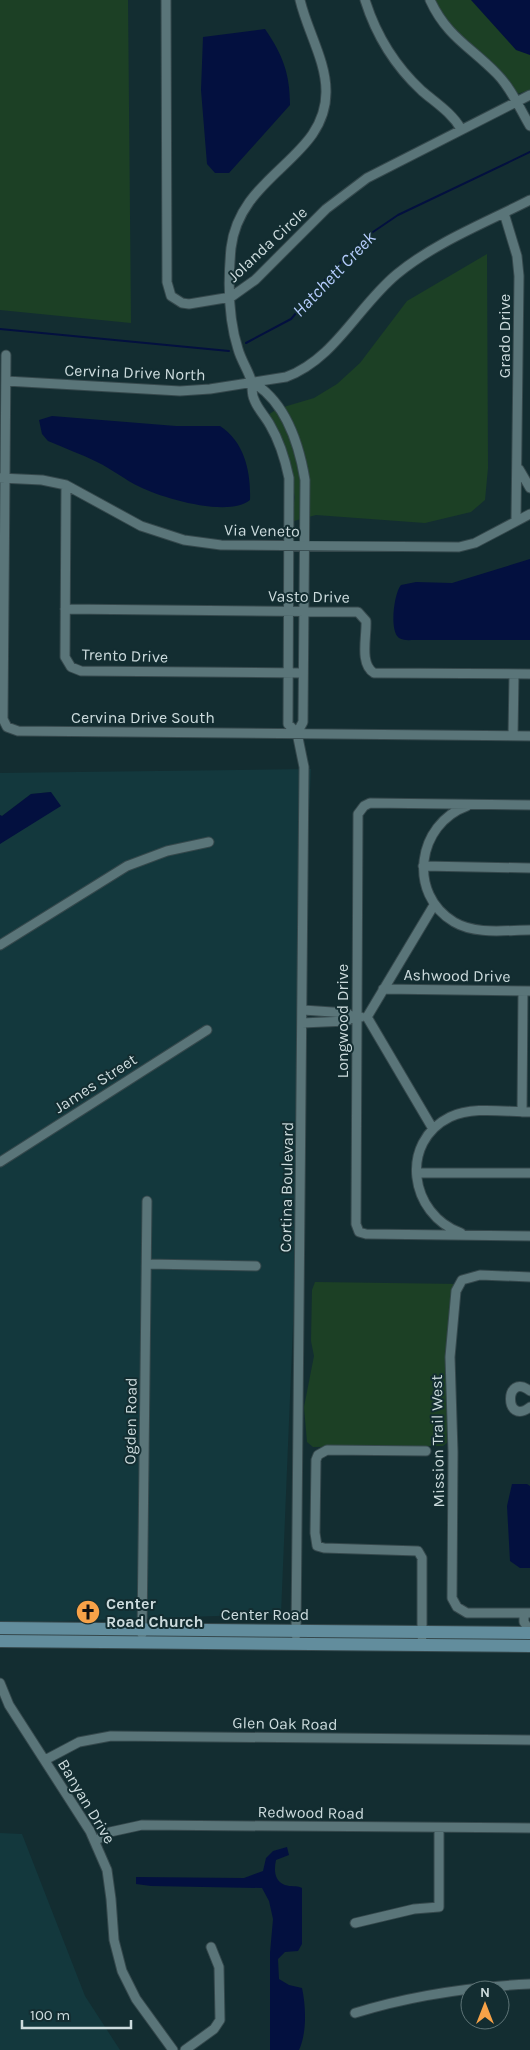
<svg xmlns="http://www.w3.org/2000/svg" width="530" height="2050" viewBox="0 0 530 2050" font-family="Karla,sans-serif">
<style>
.built{fill:#13383d}
.green{fill:#1c4025}
.water{fill:#03103f}
.lines{fill:none;stroke-linecap:round;stroke-linejoin:round}
.stream{stroke:#03103f;stroke-width:2}
.street-casing{stroke:#35484c;stroke-width:11}
.secondary-casing{stroke:#35484c;stroke-width:14}
.street{stroke:#5a7579;stroke-width:9}
.secondary{stroke:#628d9d;stroke-width:12}
.labels{text-anchor:middle;stroke-width:4;stroke-linejoin:round;paint-order:stroke}
.street-label{font-size:16px;fill:#ccdbdd;stroke:#132d31}
.poi-label{font-size:16px;font-weight:bold;fill:#ccdbdd;stroke:#132d31;text-anchor:start}
.water-label{font-size:18px;font-style:italic;fill:#b4ccfc;stroke:#132d31}
</style>
<rect width="100%" height="100%" fill="#132d31"/>
<path class="built" d="M311,769L300,1015L295,1277L281,1614L0,1623V844L51,792L31,794L2,816L0,815V773Z
M0,1833L22,1834L85,1996L120,2050H0Z"/>
<path class="green" d="M0,0H128L131,323L0,310Z
M434,0H530V90L517,94L447,23Z
M487,254L488,468L485,500L471,512L425,523L316,515L290,522L295,497L281,441L265,417L277,409L314,398L337,384L360,363L407,301Z
M315,1282L460,1284L448,1442L443,1446L313,1447L307,1442L304,1407L314,1356L311,1341L312,1290Z"/>
<path class="water" d="M471,0H530V55L516,50Z
M265,29C283,55 290,74 290,105L229,173H215L207,164L201,90L203,37Z
M52,416L176,426H220C245,442 251,473 250,500C229,518 162,498 140,487C125,480 112,469 97,462C81,454 64,448 48,441L42,434L39,420Z
M530,559V640H415C410,640 404,641 399,638C389,631 394,593 401,585L416,582L452,583Z
M51,792L61,806L0,844V815L2,816L31,794Z
M512,1484H527L530,1486V1568H520L510,1561L507,1506Z
M287,1847L289,1855L276,1860C274,1870 274,1881 285,1885C291,1887 296,1885 302,1888V1944L298,1951L285,1952L278,1959L279,1979L289,1985L302,1988C306,2006 307,2033 299,2050H270V1953L273,1919L269,1901L262,1888L151,1886L136,1884V1877L244,1878L263,1871L266,1858L273,1851Z"/>
<g class="lines">
<path class="stream" d="M0,329L229,351
M246,343L291,319L336,267L370,234L398,215L530,152"/>
<g class="street-casing">
<path id="street" d="M166,0L167,282L171,296L182,303L189,304L231,297L255,280L326,209L367,178L530,95
M365,0C376,35 395,66 422,91C436,103 452,113 461,129
M430,0C447,37 471,47 497,74C511,88 520,109 530,126
M504,213L517,256L519,276L516,519
M6,355L3,719L7,727L18,731L530,736
M6,381L180,391L210,389L286,377C335,359 358,306 397,274C436,242 485,223 530,200
M252,382C285,401 299,444 305,480L303,722L297,733
M519,469L530,488
M0,478L42,480L66,485L141,526L184,540L221,545L459,547L475,543L530,514
M66,485L65,657L71,667L81,671L303,673
M65,609L358,612L366,621C367,636 359,664 374,673L530,674
M513,736L514,674
M530,805L370,803L364,806L358,814L356,1224L359,1232L366,1234L530,1236
M467,806C417,824 407,894 454,922C476,935 506,930 530,930
M423,866L530,868
M0,945L127,866L167,851L209,842
M383,989L530,991
M303,1010L347,1013L352,1017H361
M367,1017L434,905
M367,1017L433,1129
M302,1023L347,1021L352,1017
M522,1112L523,991
M0,1162L207,1030
M417,1173H530
M461,1233C409,1214 399,1142 450,1117C473,1106 506,1112 530,1112
M147,1264L256,1266
M530,1277L480,1275L462,1280L456,1291L450,1357L453,1452L452,1598L457,1607L467,1613H530
M530,1391C504,1371 504,1427 530,1407
M524,1613V1622L530,1631
M142,1634L147,1201
M296,1635L304,767L297,733L288,724L289,478C285,459 280,442 270,425C265,416 257,408 254,399C251,393 253,386 251,380C248,370 241,360 238,349C228,318 228,280 231,248C240,173 327,159 326,91C326,61 307,30 300,0
M422,1637V1558L418,1551L324,1548L317,1546L315,1533L316,1460L318,1455L327,1450L426,1451
M0,1683L9,1705L90,1831L107,1870L111,1899L114,1940L122,1971L136,1999L173,2050
M45,1760L79,1742L111,1736L530,1740
M95,1841L110,1832L142,1825L530,1828
M355,1923L414,1909L439,1907V1829
M355,2013C413,1995 469,1987 530,1984
M185,2050L214,2029L220,2020L219,1967L211,1947"/>
</g>
<g class="secondary-casing">
<path id="secondary" d="M0,1628L530,1633
M0,1641L530,1646"/>
</g>
<use href="#street" class="street"/>
<use href="#secondary" class="secondary"/>
</g>
<defs>
<g id="church-disc" transform="scale(1.25)"><circle r="9.5" fill="#f7a248" stroke="#132d31"/><path d="M-1.2-6h2.4v3.5h3.3v2.4h-3.3V6h-2.4V-.1h-3.3v-2.4h3.3Z" fill="#111"/></g>
</defs>
<g fill-rule="evenodd">
<use href="#church-disc" x="88" y="1612"/>
</g>
<g class="labels">
<g class="street-label">
<text transform="translate(267 244) rotate(-43)" y="6">Jolanda Circle</text>
<text transform="translate(504 336) rotate(-90)" y="6">Grado Drive</text>
<text transform="translate(135 372) rotate(2)" y="6">Cervina Drive North</text>
<text transform="translate(262 530) rotate(1)" y="6">Via Veneto</text>
<text transform="translate(309 596) rotate(1)" y="6">Vasto Drive</text>
<text transform="translate(125 655) rotate(2)" y="6">Trento Drive</text>
<text x="143" y="723">Cervina Drive South</text>
<text transform="translate(457 975) rotate(1)" y="6">Ashwood Drive</text>
<text transform="translate(342 1021) rotate(-90)" y="6">Longwood Drive</text>
<text transform="translate(95 1083) rotate(-33)" y="6">James Street</text>
<text transform="translate(286 1187) rotate(-89)" y="6">Cortina Boulevard</text>
<text transform="translate(130 1421) rotate(-89)" y="6">Ogden Road</text>
<text transform="translate(437 1441) rotate(-91)" y="6">Mission Trail West</text>
<text x="265" y="1620">Center Road</text>
<text transform="translate(285 1723) rotate(1)" y="6">Glen Oak Road</text>
<text transform="translate(87 1801) rotate(59)" y="6">Banyan Drive</text>
<text transform="translate(311 1812) rotate(1)" y="6">Redwood Road</text>
</g>
<g class="poi-label">
<text x="106" y="1609">Center<tspan x="106" dy="18">Road Church</tspan></text>
</g>
<g class="water-label">
<text transform="translate(334 274) rotate(-46)" y="6">Hatchett Creek</text>
</g>
</g>
<g transform="translate(485 2005)"><circle r="24" fill="#132d31" stroke="#5d7376"/>
<path d="M0-4L9 19L0 12L-9 19Z" fill="#f7a248"/>
<text y="-8" font-size="14" font-weight="bold" text-anchor="middle" fill="#ccdbdd">N</text>
</g>
<path d="M22 2020v8h109v-8" fill="none" stroke="#ccdbdd" stroke-width="2.5"/>
<text x="30" y="2020" font-size="15" fill="#ccdbdd" stroke="#132d31" stroke-width="4" paint-order="stroke">100 m</text>
</svg>
